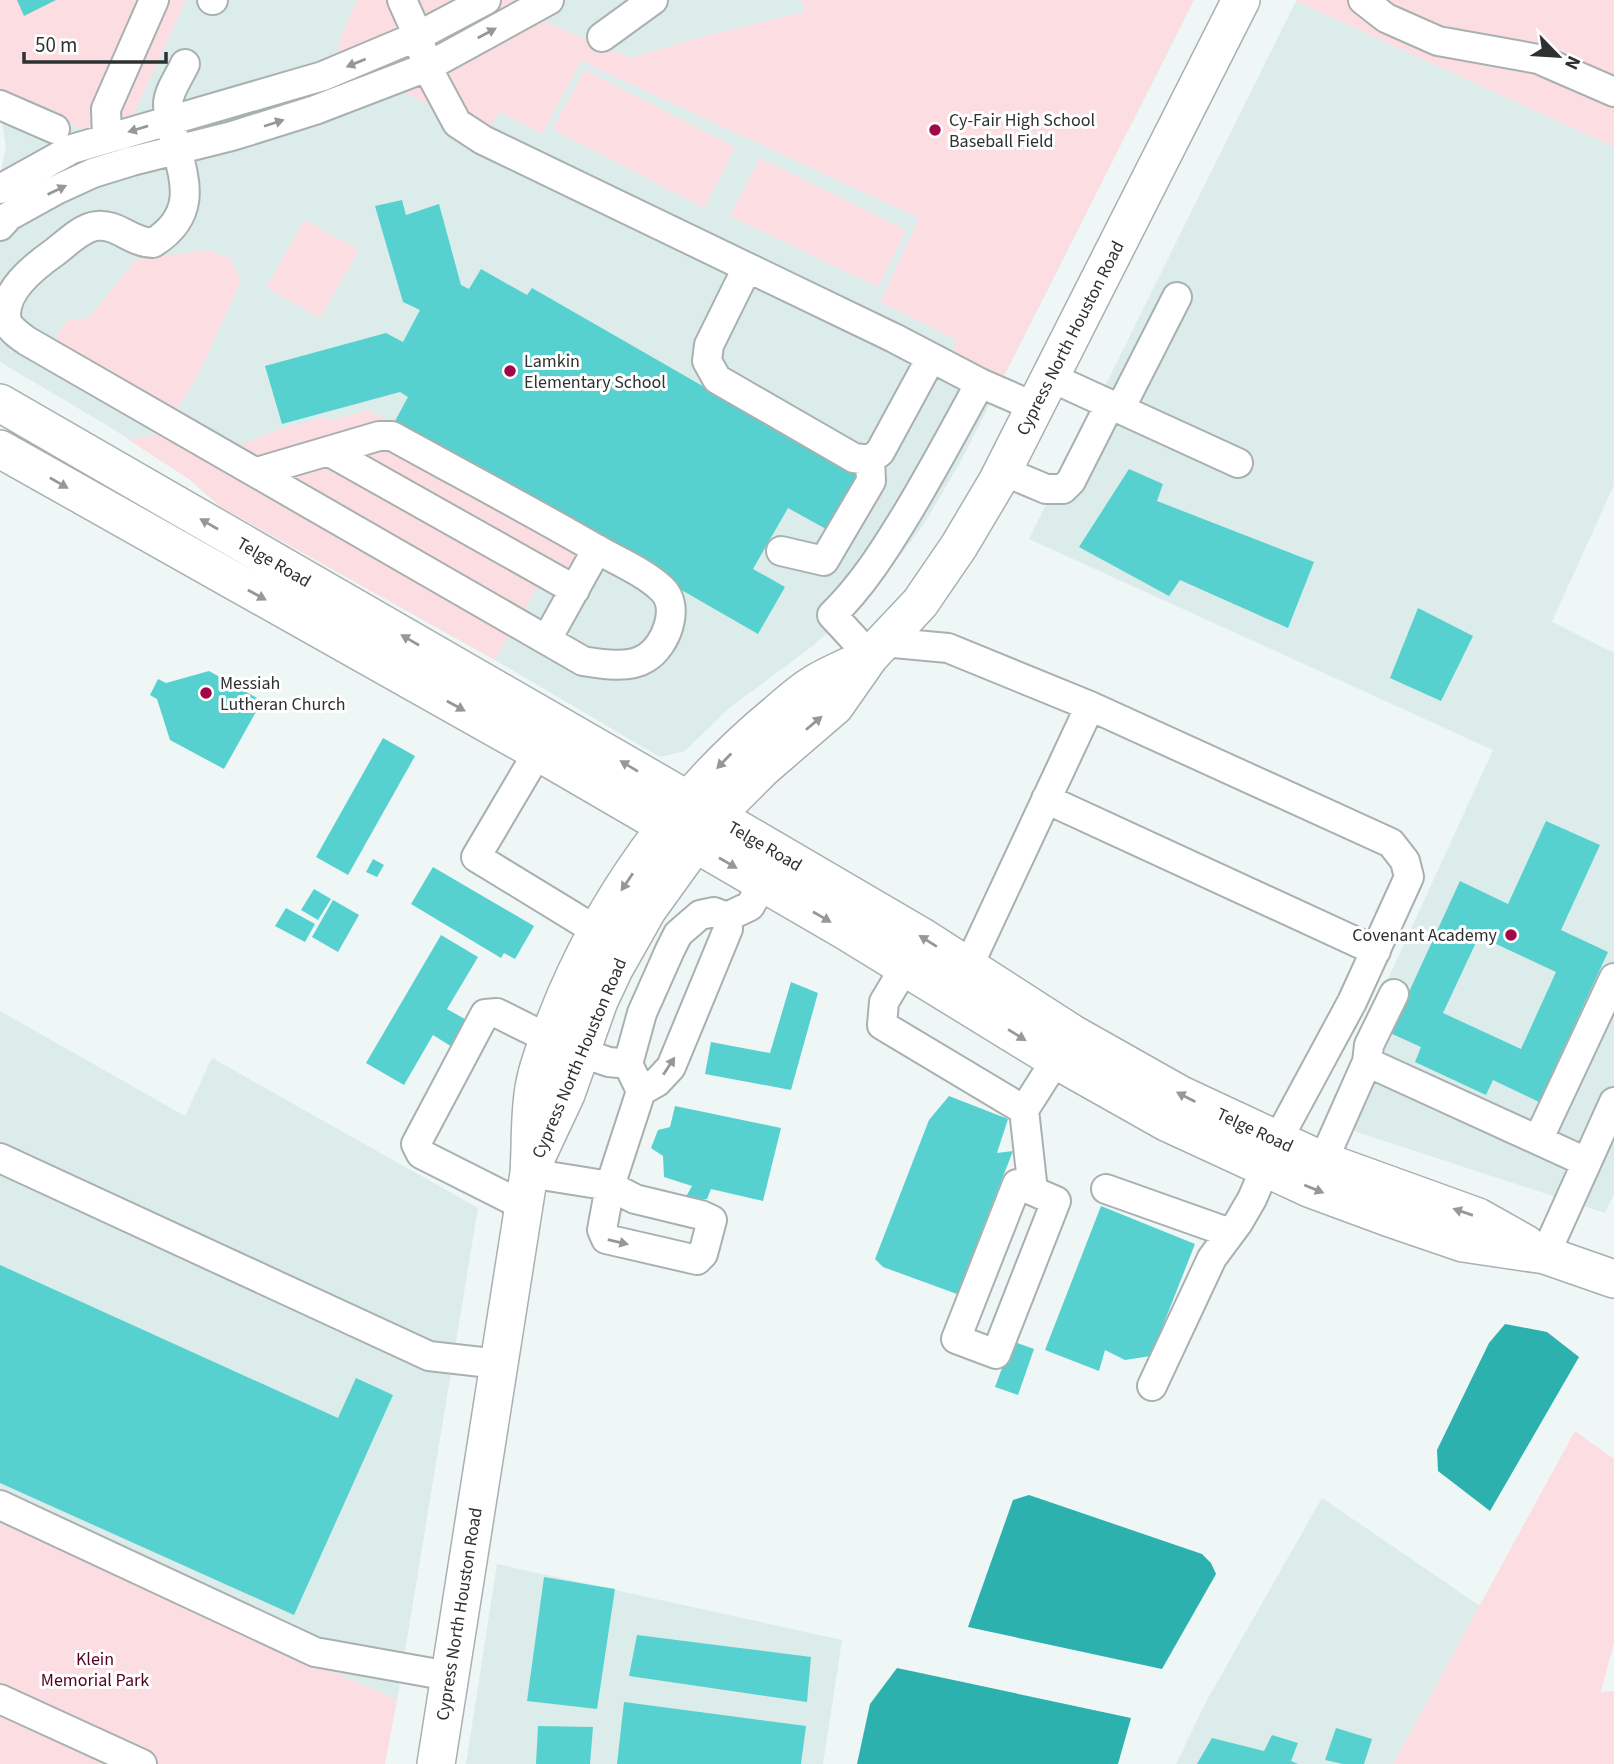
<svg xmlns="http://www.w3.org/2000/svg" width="1614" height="1764" viewBox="0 0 1614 1764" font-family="'Source Sans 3',sans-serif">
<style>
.built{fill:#dbeceb}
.green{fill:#fcdde2}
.water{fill:#2db1af}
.building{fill:#57d1cf;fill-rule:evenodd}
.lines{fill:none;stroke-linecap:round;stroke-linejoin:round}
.minor-casing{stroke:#a9b0b0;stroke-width:32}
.major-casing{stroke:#a9b0b0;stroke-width:40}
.minor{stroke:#fff;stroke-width:28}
.major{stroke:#fff;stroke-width:37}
.oneway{fill:#969898}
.poi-dot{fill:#a20847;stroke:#fff;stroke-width:2.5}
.labels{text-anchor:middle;stroke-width:6;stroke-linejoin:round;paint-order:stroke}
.poi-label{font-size:18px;fill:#2e3131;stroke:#fff;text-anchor:start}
.street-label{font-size:18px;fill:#2e3131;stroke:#fff}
.park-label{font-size:18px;fill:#530321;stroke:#fff}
</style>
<rect width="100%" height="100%" fill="#eef6f6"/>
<path class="built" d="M0,0H1194L962,459L924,524L880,582L814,645L728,709L685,751L660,757L495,660L221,507L189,479L110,427L0,362V175L6,148L0,109Z
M1296,1L1614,147V485L1550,626L1553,622L1614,653V1194L1605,1213L1323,1121L1493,750L1029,539Z
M0,1011L185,1116L212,1058L478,1208L397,1700L0,1523Z
M1322,1498L1480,1606L1393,1764H1176L1207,1700Z
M497,1564L842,1640L823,1764H466Z"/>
<path class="green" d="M0,0H17L25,15L56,0H186L131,120L97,136L0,92Z
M357,0H512L519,10L630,58L701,37L804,12L802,0H1194L1001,381L950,356L957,340L880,302L919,218L581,61L542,134L499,112L488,131L385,84L350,76L341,65L338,54L339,41Z
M1614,0V147L1296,1V0Z
M585,70L735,147L704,208L552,129Z
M760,158L906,230L878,287L730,216Z
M305,220L359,250L320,318L266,287Z
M208,250L230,258L241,281L199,373L178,408L156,418L52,353L58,332L69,320L88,318L137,259Z
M369,410L429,445L584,557L563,577H543L495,660L221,507L189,479L129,440L162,433L216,456L279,429L326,417L328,421Z
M1575,1431L1614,1459V1642L1601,1692L1614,1691V1764H1393Z
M0,1523L397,1700L385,1764H0Z"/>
<path class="water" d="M1505,1324L1547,1332L1579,1357L1490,1511L1438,1471L1437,1450L1489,1343Z
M1029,1495L1202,1554L1211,1563L1216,1574L1162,1669L968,1627L1013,1500Z
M897,1668L1131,1718L1118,1764H857L870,1704Z"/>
<path class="building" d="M17,0H56L24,16Z
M402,200L406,215L439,204L461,285L469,289L481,269L527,295L532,288L866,480L846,512L838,508L826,529L788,508L753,569L785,587L758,634L429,445L432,441L395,421L408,397L400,392L282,424L265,366L386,333L403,342L420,310L403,302L375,206Z
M1129,469L1163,484L1157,501L1314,562L1288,628L1180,580L1169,596L1079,547Z
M1418,608L1473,636L1441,701L1390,678Z
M209,671L262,701L224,769L170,740L157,699L150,695L158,679L166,683Z
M383,738L415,756L348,875L316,857Z
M1546,821L1600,845L1561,930L1608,952L1539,1102L1493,1080L1486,1095L1415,1062L1421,1047L1390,1033L1460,881L1508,904ZM1479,936L1556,972L1521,1049L1443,1013Z
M373,859L384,865L377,877L366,872Z
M433,867L534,926L515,959L504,953L501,958L411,904Z
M314,889L331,899L318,920L301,910Z
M333,900L359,915L338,952L312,937Z
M286,908L315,924L305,942L275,926Z
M441,935L478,957L447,1009L472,1023L457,1050L433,1035L404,1085L366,1063Z
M791,982L818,993L791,1090L705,1074L711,1042L770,1053Z
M949,1096L1008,1119L997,1153L1013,1151L957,1294L883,1267L875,1259L929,1120Z
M675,1106L781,1128L763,1201L711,1189L707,1199L684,1200L692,1186L664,1177L663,1156L651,1148L658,1130L670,1127Z
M1101,1206L1195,1244L1151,1356L1125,1360L1105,1350L1099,1371L1045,1350Z
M0,1265L338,1418L356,1378L393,1395L294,1615L0,1483Z
M1012,1341L1034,1349L1018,1395L995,1387Z
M544,1577L615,1589L597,1709L527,1701Z
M637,1635L811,1657L807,1702L629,1676Z
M624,1702L806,1726L801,1764H617Z
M538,1726L593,1727L590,1764H536Z
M1336,1728L1372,1739L1364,1764H1343L1325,1760Z
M1272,1735L1298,1743L1291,1761L1298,1764H1197L1212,1738L1264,1751Z"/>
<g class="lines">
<g class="minor-casing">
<path id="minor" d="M212,0H213
M402,0L418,36L427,67L457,123L483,140L894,338L980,383L1035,407
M1363,0L1386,18L1438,41L1538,59L1614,92
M602,37L653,0
M185,64C180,75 168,92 168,104C170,157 213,205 153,243C132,243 117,223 96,226C81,228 67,243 55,252C35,266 0,293 7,322C11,330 20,336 27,341L583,661C601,664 629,669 646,658C666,646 681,607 662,589C643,571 615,560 593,547C527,509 459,473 392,436H379L257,472
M0,105L55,129
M107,138L106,109L154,0
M0,189L72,149L323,76L418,36L486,0
M0,226L9,216L56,190L93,173L132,161L232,136L315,110L427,67L549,0
M747,268L709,345L707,361L717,379L854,458L870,460
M1050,377L1238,463
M1120,409L1177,297
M328,451L575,590
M1003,471L1046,489H1063L1071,481L1110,404
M781,551L824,561L871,481L870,460L880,452L931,358
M547,639L597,549
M883,642L948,648L1090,706L1391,843L1405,861L1409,877L1352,1002L1277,1141L1252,1199L1238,1223L1212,1258L1152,1386
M870,656L832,615C862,586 884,551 906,515C932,472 956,427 980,383
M538,752L476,857L597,931
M1046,799L1376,951
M727,917L728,929L671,1067L657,1082L641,1091L628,1064L642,1013L670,950L678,934L700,915L714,912L727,917L750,906L763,883
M905,967L884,1002L882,1025L1024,1110L1066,1044
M968,967L1090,706
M579,1052L609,1062L628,1064
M1367,1062L1586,1162
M1024,1110L1033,1191L1056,1201L996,1354L956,1339L1017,1184L1033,1191
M1538,1140L1614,978
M0,1158L429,1356L499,1364
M1323,1161L1367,1062L1369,1045L1394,994
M529,1173L610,1186L635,1199L701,1215L712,1220L703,1254L697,1260L606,1239L602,1230L610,1186L641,1091
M1106,1189L1230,1233
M524,1206L421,1154L416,1144L485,1014L497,1013L549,1039
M1545,1255L1614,1102
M0,1505L315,1652L449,1676
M0,1699L142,1764"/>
</g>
<g class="major-casing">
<path id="major" d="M0,403L688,800L924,938L1073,1034L1181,1095L1323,1161L1478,1217L1526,1244
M0,449L538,752L844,930L1056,1060L1166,1122L1311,1189L1387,1217L1463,1243L1545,1255L1614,1279
M529,1173L566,1094L599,1001L614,969L648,909L715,816L763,768L835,706L870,656L920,603L959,546L997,482L1241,0
M436,1764L529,1173C531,1146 529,1109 535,1083C539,1061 549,1038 557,1017C603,900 679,794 776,714C788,704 800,692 814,684C830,674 849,667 866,658"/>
</g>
<use href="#minor" class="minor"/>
<use href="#major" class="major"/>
</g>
<defs><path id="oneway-solid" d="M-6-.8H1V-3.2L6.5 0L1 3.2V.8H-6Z" transform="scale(1.75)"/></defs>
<g class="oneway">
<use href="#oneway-solid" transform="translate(487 33) rotate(-28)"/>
<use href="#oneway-solid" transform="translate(356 63) rotate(158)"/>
<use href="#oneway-solid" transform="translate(274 123) rotate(-18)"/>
<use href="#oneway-solid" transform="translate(138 129) rotate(163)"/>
<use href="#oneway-solid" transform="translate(57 190) rotate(-26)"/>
<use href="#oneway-solid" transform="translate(59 483) rotate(30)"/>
<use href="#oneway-solid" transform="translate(209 524) rotate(-150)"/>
<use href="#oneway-solid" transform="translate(257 595) rotate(29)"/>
<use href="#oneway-solid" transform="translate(410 640) rotate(-150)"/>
<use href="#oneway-solid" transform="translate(456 706) rotate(29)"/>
<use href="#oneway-solid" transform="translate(814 723) rotate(-40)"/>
<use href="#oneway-solid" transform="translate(724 761) rotate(134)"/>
<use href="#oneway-solid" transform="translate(629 766) rotate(-149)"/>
<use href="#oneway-solid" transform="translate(728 863) rotate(30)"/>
<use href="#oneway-solid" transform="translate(627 882) rotate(124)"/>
<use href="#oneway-solid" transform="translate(822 917) rotate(30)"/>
<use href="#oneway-solid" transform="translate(928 941) rotate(-148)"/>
<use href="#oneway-solid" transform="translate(1017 1035) rotate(32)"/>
<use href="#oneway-solid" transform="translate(669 1066) rotate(-57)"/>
<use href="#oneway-solid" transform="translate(1186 1097) rotate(-153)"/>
<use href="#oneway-solid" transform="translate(1314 1189) rotate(22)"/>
<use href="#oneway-solid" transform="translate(1463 1212) rotate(-161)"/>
<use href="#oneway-solid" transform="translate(618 1242) rotate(13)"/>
</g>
<g class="poi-dot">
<circle cx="935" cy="130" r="7"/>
<circle cx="510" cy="371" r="7"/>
<circle cx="206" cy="693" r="7"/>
<circle cx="1511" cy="935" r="7"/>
</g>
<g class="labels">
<g class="poi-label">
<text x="949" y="126">Cy-Fair High School<tspan x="949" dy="21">Baseball Field</tspan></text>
<text x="524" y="367">Lamkin<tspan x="524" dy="21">Elementary School</tspan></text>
<text x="220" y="689">Messiah<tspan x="220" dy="21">Lutheran Church</tspan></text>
<text x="1497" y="941" text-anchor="end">Covenant Academy</text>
</g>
<g class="street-label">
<text transform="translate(1070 338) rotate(-63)" y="6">Cypress North Houston Road</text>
<text transform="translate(274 562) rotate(30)" y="6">Telge Road</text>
<text transform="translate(765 846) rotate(30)" y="6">Telge Road</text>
<text transform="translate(579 1058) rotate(-67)" y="6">Cypress North Houston Road</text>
<text transform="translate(1255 1130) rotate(25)" y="6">Telge Road</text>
<text transform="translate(459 1614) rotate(-81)" y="6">Cypress North Houston Road</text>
</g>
<g class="park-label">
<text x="95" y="1665">Klein<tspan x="95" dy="21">Memorial Park</tspan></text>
</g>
</g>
<g transform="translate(1558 56) rotate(115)" stroke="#ffffff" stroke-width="5" paint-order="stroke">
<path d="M0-5L12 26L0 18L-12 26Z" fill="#2e3131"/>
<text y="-10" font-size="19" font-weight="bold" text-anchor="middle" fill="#2e3131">N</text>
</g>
<path d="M24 52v10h142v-10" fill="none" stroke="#2e3131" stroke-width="3.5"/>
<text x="35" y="52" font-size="21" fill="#2e3131" stroke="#ffffff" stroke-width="5" paint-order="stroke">50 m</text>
</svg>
